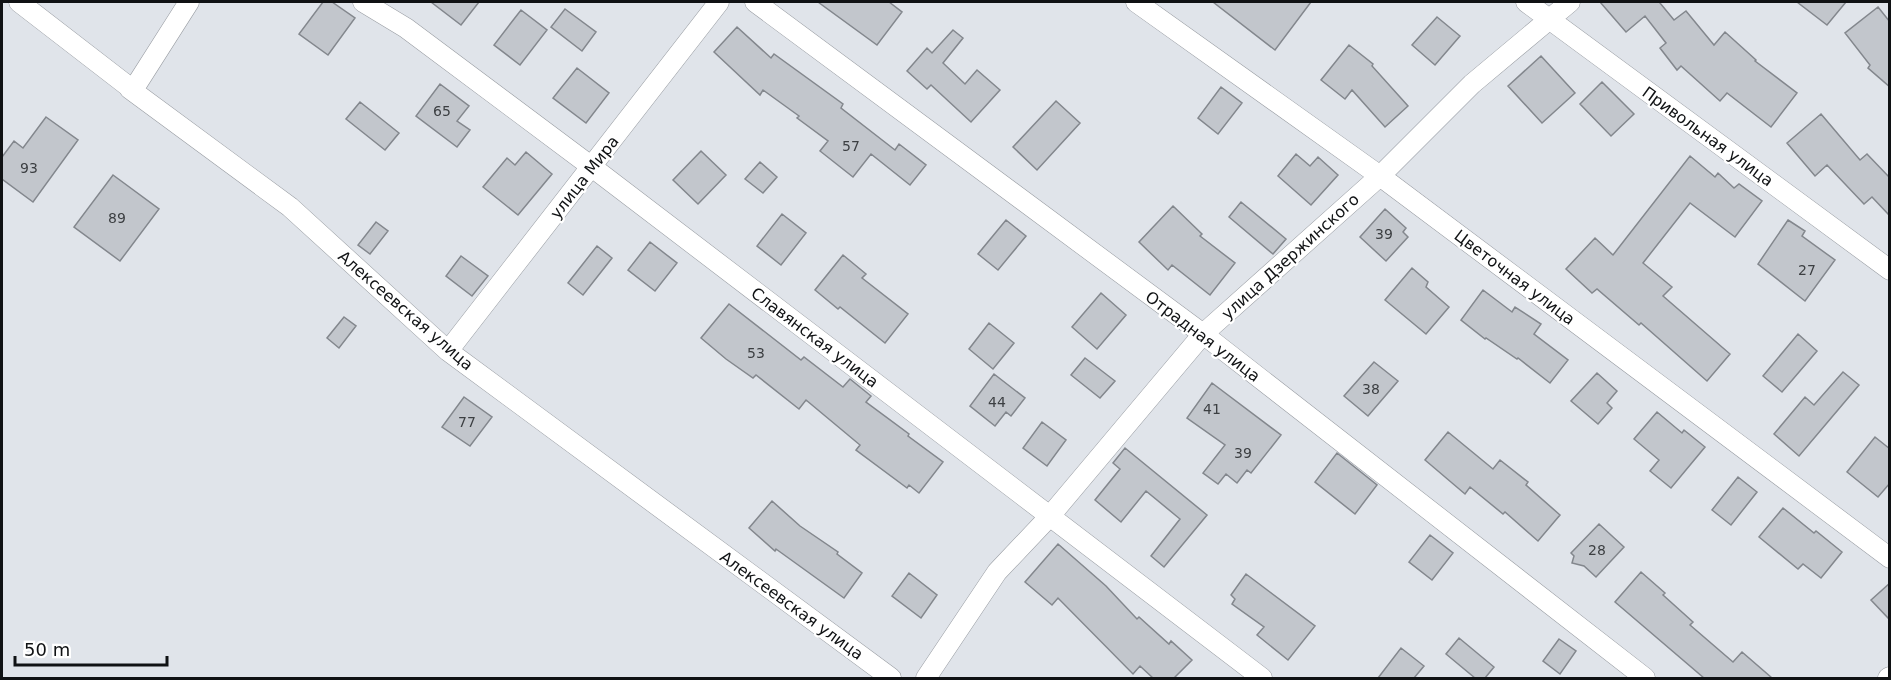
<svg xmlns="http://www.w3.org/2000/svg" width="1891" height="680" viewBox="0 0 1891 680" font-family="'DejaVu Sans',sans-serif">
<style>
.building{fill:#c2c6cc;stroke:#83878d;stroke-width:1.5}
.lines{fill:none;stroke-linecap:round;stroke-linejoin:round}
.street-casing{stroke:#989ca2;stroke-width:21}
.street{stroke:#fff;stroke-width:20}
.labels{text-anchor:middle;stroke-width:4.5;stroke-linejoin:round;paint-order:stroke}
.number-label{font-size:14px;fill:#3c3f42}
.street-label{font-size:16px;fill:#101214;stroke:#fff}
</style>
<rect width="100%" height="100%" fill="#e0e4ea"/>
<path class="building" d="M323,2H332L355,18L328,55L299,34Z
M431,2H479L461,25Z
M818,2H889L902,12L877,45Z
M1213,2H1311L1275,50Z
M1600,2H1662L1660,3L1674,20L1686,11L1714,45L1725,32L1756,60L1755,61L1797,93L1771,127L1727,93L1720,101L1681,66L1677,70L1660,48L1666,43L1645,16L1626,32Z
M1797,2H1846L1827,25Z
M1878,7L1890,22V87L1868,68L1870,65L1845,33Z
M565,9L596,32L582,51L551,27Z
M521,10L547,30L520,65L494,45Z
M1437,17L1460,36L1435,65L1412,45Z
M737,27L771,58L774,54L843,104L841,108L895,150L899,144L926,165L910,185L871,154L853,177L820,151L828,141L797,118L799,116L763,90L760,95L714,52Z
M953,30L963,38L943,63L965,84L977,70L1000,90L971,122L931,85L927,89L907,71L927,48L932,53Z
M1349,45L1373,64L1372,66L1408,106L1385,127L1352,90L1345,99L1321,80Z
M1541,56L1575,93L1542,123L1508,86Z
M577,68L609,93L586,123L553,98Z
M1602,82L1634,114L1611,136L1580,104Z
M440,84L469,106L457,121L470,130L457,147L416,116Z
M1221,87L1242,103L1218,134L1198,118Z
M1056,101L1080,123L1037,170L1013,147Z
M360,102L399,133L385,150L346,119Z
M1821,114L1860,160L1867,154L1890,178V216L1872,197L1864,204L1827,165L1815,176L1787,143Z
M46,117L78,140L33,202L2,179V157L14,141L23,148Z
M701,151L726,175L698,204L673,180Z
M526,152L552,174L518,215L483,187L507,158L515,165Z
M1296,154L1310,166L1318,157L1338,175L1311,205L1278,176Z
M1690,156L1715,177L1718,173L1734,188L1739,184L1762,201L1735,237L1690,203L1643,263L1672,287L1663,296L1730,354L1707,381L1641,323L1639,325L1597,289L1592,293L1566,269L1595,238L1613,255Z
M760,162L777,177L763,193L745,179Z
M113,175L159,209L120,261L74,227Z
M1241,202L1286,239L1273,254L1229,217Z
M1173,206L1202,234L1200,236L1235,263L1210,295L1172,265L1168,270L1139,242Z
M1385,209L1406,228L1403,232L1408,237L1386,261L1360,237Z
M782,214L806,233L781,265L757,246Z
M1006,220L1026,236L998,270L978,254Z
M1788,220L1805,231L1802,236L1835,260L1805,301L1758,264Z
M376,222L388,231L370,254L358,245Z
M650,242L677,263L655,291L628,270Z
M597,246L612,258L583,295L568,283Z
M843,255L866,274L862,278L908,314L885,343L840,307L838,309L815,290Z
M461,256L488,276L472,296L446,276Z
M1412,268L1428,282L1426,287L1449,307L1426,334L1385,300Z
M1483,290L1512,312L1515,307L1541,324L1534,334L1568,360L1550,383L1518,358L1517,359L1486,338L1485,339L1461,320Z
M1101,293L1126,315L1097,349L1072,327Z
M729,304L801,360L804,357L843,387L850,379L871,396L866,402L909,434L908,436L943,462L919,493L909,485L907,488L856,450L860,445L806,400L799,409L756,375L753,378L726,359L701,338Z
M344,317L356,326L339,348L327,338Z
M989,323L1014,343L993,369L969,349Z
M1798,334L1817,351L1782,392L1763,376Z
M1085,358L1115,381L1100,398L1071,375Z
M1374,362L1398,381L1368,416L1344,396Z
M1843,372L1859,385L1799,456L1774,434L1805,397L1814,405Z
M1597,373L1617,391L1607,403L1612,408L1598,424L1571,401Z
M994,374L1025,398L1011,416L1006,412L995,426L970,406Z
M1212,383L1281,435L1251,473L1247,470L1237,483L1226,474L1218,484L1203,473L1225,445L1187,418Z
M464,397L492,417L470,446L442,427Z
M1657,412L1682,433L1684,430L1705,447L1671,488L1650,471L1659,460L1634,439Z
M1042,422L1066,440L1047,466L1023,448Z
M1448,432L1493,469L1500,460L1528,482L1526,485L1560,515L1538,541L1505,512L1503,514L1470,487L1465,494L1425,460Z
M1875,437L1890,449V483L1878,497L1847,472Z
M1125,448L1207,515L1164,567L1151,556L1180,519L1146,491L1121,522L1095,500L1120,469L1113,463Z
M1337,453L1377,485L1355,514L1315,482Z
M1738,477L1757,492L1731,525L1712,510Z
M772,501L800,526L838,552L837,554L862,573L844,598L776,549L775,551L749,528Z
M1783,508L1814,533L1816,531L1842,552L1821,578L1803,564L1798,569L1759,537Z
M1599,524L1624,547L1596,577L1584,566L1572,563L1574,556L1571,553Z
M1430,535L1453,553L1432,580L1409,562Z
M1058,544L1106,586L1137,619L1139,617L1169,644L1171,641L1192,660L1174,678H1153L1140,666L1133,674L1058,598L1052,605L1025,582Z
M1641,572L1665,593L1663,595L1693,622L1690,625L1733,662L1742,652L1772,678H1704L1615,602Z
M909,573L937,595L921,618L892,596Z
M1246,574L1315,626L1288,660L1257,635L1264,627L1232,604L1235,599L1231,595Z
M1890,583V620L1871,600Z
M1459,638L1494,667L1485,678H1475L1446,654Z
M1559,639L1576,651L1560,674L1543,661Z
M1401,648L1424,666L1414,678H1378Z"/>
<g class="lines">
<g class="street-casing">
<path id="street" d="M19,2L133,90L130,89L290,207L448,351L891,678
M363,2L406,28L592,167L1262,678
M755,2L1203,334L1645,678
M1136,2L1380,176L1890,558
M1526,2L1890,270
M133,90L189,2
M448,351L719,2
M926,678L997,572L1050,516L1203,334L1380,176L1472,84L1570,2
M1888,678L1890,677"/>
</g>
<use href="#street" class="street"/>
</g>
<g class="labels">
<g class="number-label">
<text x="442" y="116">65</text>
<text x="851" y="151">57</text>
<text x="29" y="173">93</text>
<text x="117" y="223">89</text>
<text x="1384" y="239">39</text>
<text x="1807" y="275">27</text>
<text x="756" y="358">53</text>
<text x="1371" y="394">38</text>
<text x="997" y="407">44</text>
<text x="1212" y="414">41</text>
<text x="467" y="427">77</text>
<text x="1243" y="458">39</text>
<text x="1597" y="555">28</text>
</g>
<g class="street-label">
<text transform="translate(1708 136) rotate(36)" y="6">Привольная улица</text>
<text transform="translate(584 177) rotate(-52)" y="6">улица Мира</text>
<text transform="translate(1290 256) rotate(-42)" y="6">улица Дзержинского</text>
<text transform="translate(1515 277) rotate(37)" y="6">Цветочная улица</text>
<text transform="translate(406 310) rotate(41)" y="6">Алексеевская улица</text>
<text transform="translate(1203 336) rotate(37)" y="6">Отрадная улица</text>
<text transform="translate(815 337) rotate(37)" y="6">Славянская улица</text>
<text transform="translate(792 605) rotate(36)" y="6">Алексеевская улица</text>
</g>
</g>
<rect width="1891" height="680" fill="none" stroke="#101214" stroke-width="6"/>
<path d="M15 656v9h152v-9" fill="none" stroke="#101214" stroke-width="3"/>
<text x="24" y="656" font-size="18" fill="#101214" stroke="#ffffff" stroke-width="4.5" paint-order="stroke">50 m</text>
</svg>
